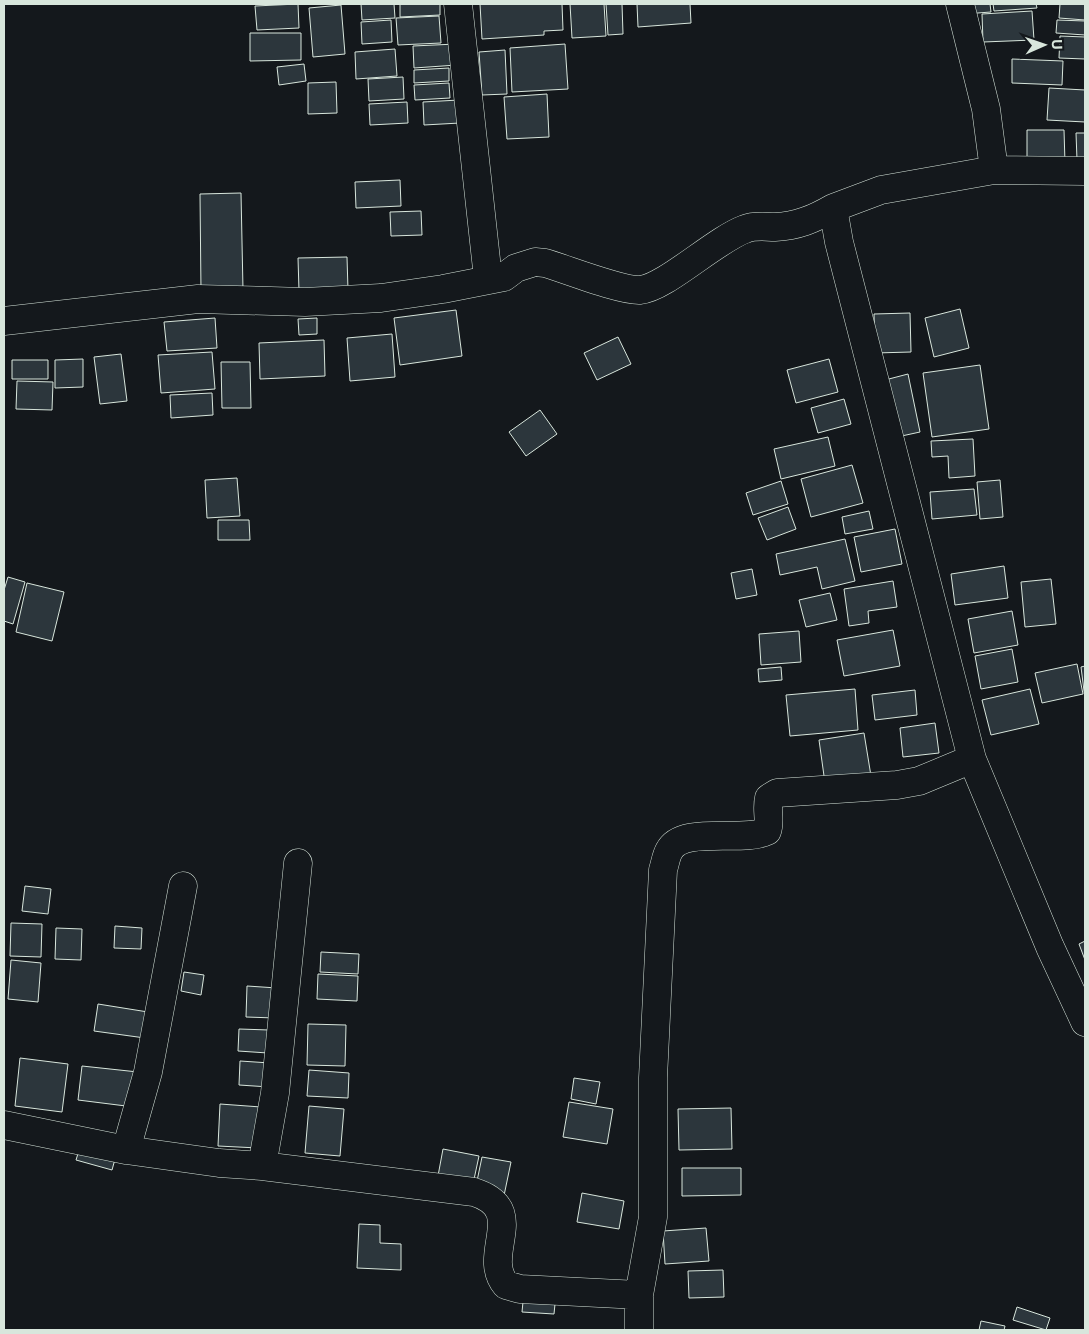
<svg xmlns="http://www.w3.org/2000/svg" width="1089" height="1334" viewBox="0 0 1089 1334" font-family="Inter,sans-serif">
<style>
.building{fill:#2c363c;stroke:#d8e6dc}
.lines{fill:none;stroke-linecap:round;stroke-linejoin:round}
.minor-casing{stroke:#d8e6dc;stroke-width:29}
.minor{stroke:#14181c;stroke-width:28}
</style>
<rect width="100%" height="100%" fill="#14181c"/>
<path class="building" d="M298,4L299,28L257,30L255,6Z
M361,4H394L395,18L362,20Z
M400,4H440V15L400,17Z
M480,4H562L563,30L544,31V35L482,39Z
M570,4H604L606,36L572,38Z
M606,4H622L623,34L608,35Z
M637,4H690L691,23L638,27Z
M964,4H990L991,12L964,14Z
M993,4H1036L1037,8L994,11Z
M1060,4H1085V20L1059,18Z
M341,5L345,54L313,57L309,8Z
M1032,11L1034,40L983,42L982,14Z
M439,16L441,43L398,45L396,18Z
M391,20L392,42L362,44L361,22Z
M1057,20L1085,21V35L1056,33Z
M250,33H301V60L250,61Z
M1060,36L1085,37V59L1059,58Z
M456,44L457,65L414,68L413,46Z
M565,44L568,89L512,92L510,48Z
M395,49L397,76L356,79L355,52Z
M505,50L507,94L482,95L479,52Z
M1012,59L1063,61L1062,85L1012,83Z
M304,64L306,81L279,85L277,67Z
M449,68V81L414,83V70Z
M403,77L404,99L369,101L368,79Z
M336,82L337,113L308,114V83Z
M449,83L450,98L415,100L414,85Z
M1049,88L1085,90V122L1047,120Z
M547,94L549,137L507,139L504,97Z
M459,100L460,123L424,125L423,102Z
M407,102L408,123L370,125L369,104Z
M1027,130H1064L1065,163H1027Z
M1076,133H1085V160H1077Z
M400,180L401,206L356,208L355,182Z
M241,193L243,290L201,291L200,194Z
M421,211L422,235L391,236L390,212Z
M347,257L348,290L299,291L298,258Z
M960,309L969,348L934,357L925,318Z
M456,310L462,356L400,365L394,318Z
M910,313L911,352L875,353L874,314Z
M215,318L217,348L167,351L164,322Z
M317,318V334L299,335L298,319Z
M392,334L395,377L350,381L347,338Z
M618,337L631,364L597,380L584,353Z
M324,340L325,376L260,379L259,343Z
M212,352L215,389L161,393L158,355Z
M121,354L127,401L100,404L94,357Z
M83,359V387L55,388V360Z
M829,359L838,392L796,403L787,370Z
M12,360H48V379H12Z
M221,362H250L251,408H222Z
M980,365L989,429L932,437L923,373Z
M908,374L920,432L897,437L885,380Z
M17,381L53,382L52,410L16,409Z
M212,393L213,415L171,418L170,395Z
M844,399L851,424L818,433L811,408Z
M540,410L557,434L526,456L509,432Z
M828,437L835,466L781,479L774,449Z
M973,439L975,476L949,478L948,456L932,457L931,441Z
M852,465L863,503L811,517L801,479Z
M237,478L240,516L207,518L205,480Z
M1000,480L1003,517L980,519L977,482Z
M781,481L788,504L753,515L746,493Z
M974,489L977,515L932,519L930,492Z
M788,507L796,529L767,540L758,518Z
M869,511L873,529L845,534L842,517Z
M218,520H249L250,540H218Z
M895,529L902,564L861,572L854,537Z
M845,539L855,581L822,589L817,567L780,575L776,554Z
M1004,566L1008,598L955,605L951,574Z
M752,569L757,595L736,599L731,573Z
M8,577L25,582L13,624L4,621V590Z
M1051,579L1056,624L1025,627L1021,582Z
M893,581L897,607L868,611L869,623L849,626L844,589Z
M27,583L64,592L52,641L16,632Z
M830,593L837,620L806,627L799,600Z
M1012,611L1018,645L974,653L968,619Z
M893,630L900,666L844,676L837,640Z
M799,631L801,662L761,665L759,634Z
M1012,649L1018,682L981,689L975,656Z
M1077,664L1083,694L1042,703L1035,673Z
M1085,666V699L1081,667Z
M781,667L782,680L759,682L758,669Z
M855,689L858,730L790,736L786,695Z
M1030,689L1039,724L991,735L982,700Z
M915,690L917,715L875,720L872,695Z
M935,723L939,753L903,757L900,728Z
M864,733L871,776L825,783L819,740Z
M25,886L51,889L48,914L22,911Z
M11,923L42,924L41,957L10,956Z
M115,926L142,928L141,949L114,948Z
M56,928L82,929L81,960L55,959Z
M1085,941V960L1079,944Z
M321,952L359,954L358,974L320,972Z
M11,960L41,963L38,1002L8,999Z
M184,972L204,975L201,995L181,991Z
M318,974L358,976L357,1001L317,999Z
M247,986L277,988L275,1018L246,1017Z
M98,1004L148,1012L145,1038L94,1031Z
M308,1024L346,1025L345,1066L307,1065Z
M239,1029L269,1030L268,1053L238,1051Z
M20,1058L68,1064L62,1112L15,1106Z
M240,1061L270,1063L269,1087L239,1085Z
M82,1066L138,1072L134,1107L78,1100Z
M309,1070L349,1073L348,1098L307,1096Z
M574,1078L600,1082L596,1104L571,1099Z
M569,1102L613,1109L607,1144L563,1137Z
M220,1104L261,1107L258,1148L218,1146Z
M309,1106L344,1109L340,1156L305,1153Z
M731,1108L732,1149L679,1150L678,1109Z
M85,1131L120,1141L112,1170L76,1160Z
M443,1149L479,1156L470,1198L435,1192Z
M482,1157L511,1162L501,1210L472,1205Z
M682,1168H741V1195L682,1196Z
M582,1193L624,1201L619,1229L577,1222Z
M359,1224L380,1225V1243L401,1244V1270L357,1268Z
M706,1228L709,1261L665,1264L663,1231Z
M723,1270L724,1297L689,1298L688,1271Z
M525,1281L557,1284L554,1314L522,1312Z
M1017,1307L1050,1318L1046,1330L1013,1320Z
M981,1321L1005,1326L1004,1330H979Z"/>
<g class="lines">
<g class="minor-casing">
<path id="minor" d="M458,4L488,278
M994,170L1085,171
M833,208L881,190L994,170L986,109L960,4
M4,321L198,299L305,302L381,298L443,289L504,277L516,268L535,262L545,263C566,269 621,291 640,290C665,288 715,240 745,229C755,225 765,227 775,227C797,226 814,219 833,208L839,242L972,759L1050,947L1085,1022
M4,1125L126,1150L219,1163L262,1166L474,1192C530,1210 480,1254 506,1285L520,1289L639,1295V1330
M126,1150L148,1072L183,886
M262,1166L275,1093L298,863
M639,1295L653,1217V1078L663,870C665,864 666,856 669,851C682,825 743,843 767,831C771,821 766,810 769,798L777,793L897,785L919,781L972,759"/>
</g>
<use href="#minor" class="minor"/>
</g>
<rect width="1089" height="1334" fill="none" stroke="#d8e6dc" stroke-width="10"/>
<g transform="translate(1044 45) rotate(88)" stroke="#14181c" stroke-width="4" paint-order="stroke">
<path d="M0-4L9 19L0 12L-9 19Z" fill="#d8e6dc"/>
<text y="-8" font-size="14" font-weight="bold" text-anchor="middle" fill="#d8e6dc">U</text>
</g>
</svg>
